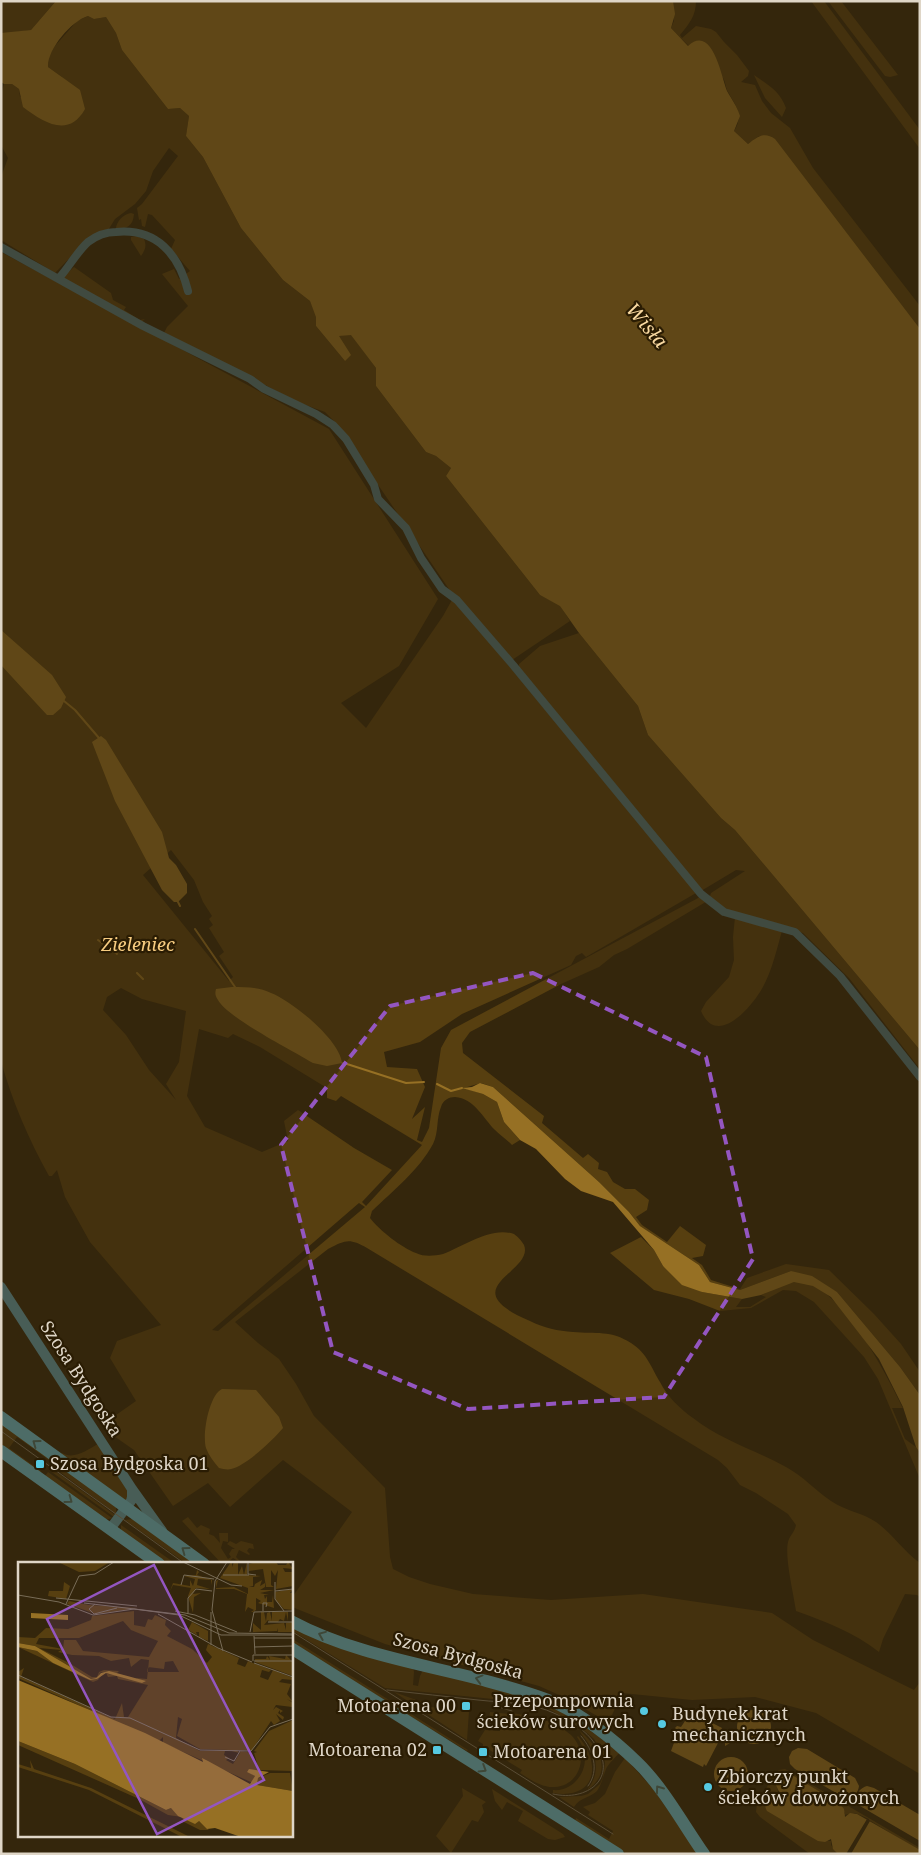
<svg xmlns="http://www.w3.org/2000/svg" width="921" height="1855" viewBox="0 0 921 1855" font-family="'Noto Serif',serif">
<style>
.green{fill:#573f10;fill-rule:evenodd}
.water{fill:#967024}
.pier{fill:#34260c}
.lines{fill:none;stroke-linecap:round;stroke-linejoin:round}
.stream{stroke:#967024;stroke-width:2}
.street{stroke:#4e757e;stroke-width:8}
.secondary{stroke:#5fa0af;stroke-width:10}
.primary{stroke:#6cc2d5;stroke-width:12}
.tram{stroke:#867b66;stroke-width:1}
.oneway{stroke:#4b6f6c}
.marked{fill:none;stroke:#9456c1;stroke-width:4;stroke-dasharray:10 6;stroke-linejoin:round}
.poi-dot{fill:#56c9e1;stroke:#2a1c03;stroke-width:2}
.labels{text-anchor:middle;stroke-width:4.5;stroke-linejoin:round;paint-order:stroke}
.park-label{font-size:18px;font-style:italic;fill:#f7cc80;stroke:#2a1c03}
.street-label{font-size:18px;fill:#dfd6c7;stroke:#2a1c03}
.poi-label{font-size:18px;fill:#dfd6c7;stroke:#2a1c03;text-anchor:start}
.water-label{font-size:19px;font-style:italic;fill:#f9d9a1;stroke:#2a1c03}
.inset-road{fill:none;stroke:#786c57;stroke-width:1}
.view{fill:#9456c1;fill-opacity:0.15;stroke:#9456c1;stroke-width:2.5}
.inset-edge{fill:none;stroke:#dfd6c7;stroke-width:2.5}
</style>
<rect width="100%" height="100%" fill="#34260c"/>
<path class="green" d="M1,1H56L31,30L2,34Z
M673,1H696C696,16 689,24 680,35L682,38L696,26L711,29L716,32L724,42L737,55L749,71L748,76L741,82L755,85L762,101L771,113L790,128L813,168L920,306V330L759,136L748,144L734,131C744,115 736,106 728,92C725,87 726,81 722,77C706,60 687,46 671,28L674,21Z
M811,1H824L920,130V149Z
M828,1H841L898,75L890,77L885,76Z
M88,16L94,19L106,17L116,33L122,50L168,109L180,108L189,116L186,136L203,157L241,228L283,280L310,301L317,317L316,326L345,361L338,336L351,334L376,368V386L426,452L436,456L451,468L446,476L540,595L560,605L570,621L512,660L455,594L451,592L336,423L325,412L300,403L164,333L167,327L188,306L162,274L174,269L179,279L190,271L171,249L175,240L152,215L148,214L145,227L142,226L141,219L139,220L137,208L142,204L178,156L169,148L153,171L146,191L135,204L115,219L107,232L91,236L55,273L1,240V177L8,158L1,145V95L4,84H12L19,89L20,97L62,77L48,67V58L54,47L77,21Z
M754,75C768,85 780,91 786,108L782,117L765,98Z
M131,213L134,214C133,226 127,229 116,229C116,222 123,214 131,213Z
M136,236L144,239C147,246 145,250 141,256L131,240V237Z
M1,252L329,429L438,599L399,666L341,703L366,728L443,616L453,598L696,893L586,957L582,953L576,956L571,965L462,1014L420,1042L384,1052L387,1067L417,1069L425,1087L412,1119L425,1107L417,1140L422,1142L429,1128L441,1048L451,1030L700,897L709,899L711,893L745,871L736,870L701,891L644,819L519,667V664L540,646L579,633L638,706L648,735L721,818L735,830L920,1050V1069L849,978L803,933L783,927C777,948 772,973 760,992C748,1011 716,1046 701,1011L706,1002L729,977L734,960L733,937L735,917L709,900L627,949L614,955L599,967L561,984L470,1032L462,1043L463,1053L544,1116L542,1123L583,1158L588,1154L599,1163L598,1169L607,1172L613,1182L625,1189H635L649,1200L647,1210L636,1217L642,1225L667,1242L680,1226L706,1245L703,1256L692,1258L702,1265L711,1280L740,1289L747,1278L786,1264L829,1270L874,1314L901,1344L920,1372V1395L900,1367L837,1292L791,1271L740,1290L710,1282L699,1265L640,1226L629,1212L599,1182L493,1087L481,1083L464,1088L483,1094L497,1102L504,1122L520,1140L512,1145C507,1140 500,1135 495,1130C483,1118 474,1098 455,1097C449,1097 443,1100 441,1107C436,1119 439,1132 433,1144C419,1170 393,1191 372,1211L370,1218C379,1230 402,1248 416,1253C424,1257 434,1256 443,1254C464,1246 491,1226 514,1234C517,1236 522,1241 524,1245C535,1273 450,1287 530,1321C544,1328 558,1331 573,1332C596,1334 611,1330 631,1343C647,1353 651,1367 660,1382C667,1396 680,1409 693,1418C721,1440 755,1450 786,1467C803,1476 816,1491 831,1501C846,1511 863,1513 876,1522C892,1533 903,1551 920,1563V1597L917,1595L905,1594L883,1639L879,1652C854,1632 826,1622 796,1611C794,1595 783,1552 789,1539C792,1533 794,1533 796,1525L788,1514L756,1493L740,1485L727,1468L718,1460L367,1248C349,1238 346,1240 328,1249L235,1322L258,1343L279,1359L296,1384L314,1416L385,1488L390,1557L393,1569L409,1577L430,1584L473,1594L551,1600L643,1594L772,1613L813,1640L914,1690L920,1682V1774L816,1713L755,1697L692,1700L622,1693L612,1715L604,1720L568,1699L539,1686L385,1644L297,1609L291,1606V1599L352,1512L283,1460L230,1507L208,1483L173,1506L134,1450L111,1434L106,1422L136,1401L110,1358L117,1341L161,1325L90,1242L65,1197L57,1170L52,1176H49C29,1140 12,1101 1,1061ZM171,850L194,880L203,902L212,916L209,919L213,925L209,928L224,952L219,956L233,977L229,981L143,875ZM121,988L142,999L186,1011L179,1062L166,1084L176,1100L149,1070L126,1035L103,1010L107,997ZM199,1029L228,1038L233,1034L260,1047L327,1088V1098L336,1101L341,1096L422,1145L366,1206L362,1202L392,1170L354,1148L298,1110L284,1121L288,1141L262,1152L205,1127L187,1096ZM359,1203L365,1207L218,1331L212,1330Z
M74,267L111,293L113,300L126,307L124,310L140,320L145,319L141,322L62,278Z
M641,1237L654,1250L663,1266L702,1292L742,1299L736,1307H750L766,1297L761,1295C771,1291 783,1283 794,1282C838,1277 886,1374 903,1408H892L905,1439L916,1447L920,1453V1479L878,1379L864,1357L814,1302L796,1291L783,1290L751,1308L720,1311L689,1299L654,1290L610,1253Z
M1,1422L51,1459L50,1461L17,1437L9,1448L41,1471L40,1473L1,1445Z
M98,1444L130,1494L127,1501L60,1456L62,1453C74,1460 87,1450 98,1444Z
M55,1462L116,1507V1514L52,1466Z
M51,1468L115,1515L114,1517L49,1470Z
M48,1472L112,1518L105,1520L45,1476Z
M188,1517L197,1528L201,1525L210,1529L209,1534L214,1536L220,1543L219,1533H228V1542L223,1541L221,1548L228,1559L231,1557L229,1554L232,1549H235L227,1544L230,1541L236,1544L241,1541L253,1544L254,1549L249,1548L247,1551L250,1554L249,1555L239,1550L236,1557L243,1564L233,1558L226,1564H222L182,1521Z
M132,1519L197,1564H187L125,1520Z
M121,1525L176,1564H165L121,1530Z
M291,1627L413,1668L414,1672L413,1685L418,1686L420,1676L423,1670C466,1681 520,1691 559,1711C581,1722 600,1738 619,1753C615,1758 609,1763 606,1769C603,1776 602,1784 597,1791C590,1798 580,1797 574,1807L559,1797L581,1796L588,1794L600,1784L603,1777L605,1763L603,1754L594,1739L580,1727L549,1709L523,1702L385,1688L291,1630Z
M291,1638L468,1750L467,1751L291,1643Z
M394,1692L419,1701L431,1703V1707L469,1711L467,1740Z
M490,1712L509,1714V1713C529,1715 553,1719 571,1735C589,1752 582,1785 555,1787C542,1788 531,1780 520,1773L522,1770L483,1746V1744L478,1741L485,1730L500,1731V1722L489,1721Z
M580,1731C599,1747 614,1772 587,1790C599,1776 598,1759 589,1744C586,1739 581,1735 580,1731Z
M578,1736C603,1765 595,1800 553,1793V1790C573,1792 589,1771 584,1752C583,1746 580,1742 577,1737Z
M625,1758L654,1790L698,1854H627L575,1821L576,1818L609,1839L613,1831L588,1815L590,1812L583,1807L595,1803L605,1794L615,1772Z
M785,1769L920,1848V1851L869,1820V1819L855,1813L844,1815L845,1813L790,1774H784L777,1781L778,1793H773L766,1799L828,1841H831V1845L838,1854H810L760,1817L756,1812L757,1804L775,1773L779,1770Z
M462,1788L486,1802L482,1805L484,1812L478,1822L472,1820L451,1853L436,1836L463,1796Z
M492,1789L563,1834L565,1837L555,1840L548,1839L518,1821L523,1811L507,1802L502,1810L495,1801Z"/>
<path class="water" d="M56,1H673L675,14L671,28L688,46C713,23 722,80 727,91C732,100 737,106 740,116L734,131L748,144C757,137 764,131 775,139L920,329V1050L735,830L721,818L648,735L638,706L579,633L560,606L540,595L446,476L451,468L436,456L426,452L376,386V368L351,335L339,336L351,355L345,361L316,326V317L310,301L283,280L241,228L203,157L186,136L189,116L180,108L168,109L122,50L116,33L106,17L94,19L88,16C71,21 47,50 48,67L80,90L85,109C69,138 44,123 23,107L19,89L12,84H4L1,82V33L31,30Z
M1,630L52,675L66,697L61,708L53,715H47L1,665Z
M101,736L106,740L162,832L169,858L176,865L187,884V893L178,902H174L162,890L115,801L92,742Z
M232,987C245,987 259,987 271,993C292,1001 340,1040 342,1063L327,1066L313,1063C293,1051 228,1018 218,1000C215,996 215,993 216,989Z
M480,1083L493,1087L599,1182L629,1212L640,1226L699,1265L710,1282L740,1290L791,1271L812,1276L837,1292L900,1367L920,1395V1453L916,1447L903,1407L879,1359L831,1297L813,1286L794,1282L761,1295L742,1299L702,1292L682,1285L663,1266L654,1250L613,1202L581,1191L565,1179L536,1149L520,1140L504,1122L497,1102L483,1094L462,1088L472,1087Z
M222,1389L256,1390L279,1417L283,1428C273,1440 246,1466 231,1469C228,1470 223,1469 219,1468C214,1462 209,1456 206,1448C202,1435 209,1395 222,1389Z
M737 1727a17 17 0 1 1 34 0a17 17 0 1 1-34 0Z
M691,1712L722,1728L721,1730L724,1731L722,1739L726,1741L727,1739L730,1743L725,1746V1743L719,1741L706,1766L704,1764L703,1767L671,1751L678,1732L675,1728L677,1726L681,1727Z
M798,1748L807,1749L855,1778L859,1786C858,1794 852,1799 843,1797L795,1769L790,1764L789,1757L792,1751Z
M714 1774a17 17 0 1 1 34 0a17 17 0 1 1-34 0Z
M783,1772L784,1774L792,1775L840,1804L844,1809L845,1817L850,1813L857,1814L920,1850V1854H838L833,1849L831,1839L825,1842L818,1841L767,1811C764,1805 764,1800 769,1795L768,1793L772,1792L773,1793L780,1794L776,1785L779,1774Z
M867,1786L874,1788L920,1815V1841L860,1806C854,1798 857,1789 867,1786Z"/>
<path class="pier" d="M867,1819L870,1821L851,1854H846Z"/>
<g class="lines">
<path class="stream" d="M64,701L75,710L99,738
M178,902L180,906
M195,929L235,987
M98,940L117,954
M137,973L143,979
M342,1063L347,1064L406,1083L424,1082
M437,1084L451,1091L462,1088"/>
<path class="street" d="M1,247L143,326L250,379L264,389L316,414L333,425L346,439L374,485L378,499L406,528L421,558L442,589L457,600L513,665L701,894L724,912L795,932L840,976L920,1077
M59,278C69,267 77,252 88,242C96,236 107,232 116,232C157,228 179,255 188,291"/>
<path class="secondary" d="M1,1287L132,1489L162,1531
M110,1529L131,1501L132,1497V1489"/>
<path class="primary" d="M1,1417L204,1564
M1,1451L159,1564
M291,1621C349,1652 416,1663 479,1679C505,1686 533,1693 558,1704C587,1718 614,1740 637,1762C663,1787 683,1824 704,1854
M291,1648L618,1854"/>
<path class="tram" d="M1,1431L185,1564
M291,1631L613,1834
M387,1690C417,1693 448,1697 478,1700C505,1703 531,1702 556,1714C570,1721 586,1730 595,1744C619,1778 587,1802 553,1794
M495,1706L512,1711
M581,1736C593,1750 600,1770 588,1786"/>
</g>
<defs><path id="oneway-chevron" d="M-2-3.5L2.5 0L-2 3.5" fill="none" stroke-width="1.6" stroke-linecap="round" stroke-linejoin="round" transform="scale(1.25)"/></defs>
<g class="oneway">
<use href="#oneway-chevron" transform="translate(36 1443) rotate(-144)"/>
<use href="#oneway-chevron" transform="translate(69 1500) rotate(36)"/>
<use href="#oneway-chevron" transform="translate(185 1550) rotate(-144)"/>
<use href="#oneway-chevron" transform="translate(322 1635) rotate(-158)"/>
<use href="#oneway-chevron" transform="translate(479 1679) rotate(-165)"/>
<use href="#oneway-chevron" transform="translate(483 1769) rotate(32)"/>
<use href="#oneway-chevron" transform="translate(659 1789) rotate(-126)"/>
</g>
<path d="M0 0H921V1855H0ZM533,973L706,1057L753,1259L664,1397L468,1409L333,1352L281,1145L390,1006Z" fill="#34260c" fill-opacity=".55" fill-rule="evenodd"/>
<path class="marked" d="M533,973L706,1057L753,1259L664,1397L468,1409L333,1352L281,1145L390,1006Z"/>
<g class="poi-dot">
<rect x="35" y="1459" width="10" height="10" rx="2.5"/>
<rect x="461" y="1701" width="10" height="10" rx="2.5"/>
<circle cx="644" cy="1711" r="5"/>
<circle cx="662" cy="1724" r="5"/>
<rect x="432" y="1745" width="10" height="10" rx="2.5"/>
<rect x="478" y="1747" width="10" height="10" rx="2.5"/>
<circle cx="708" cy="1787" r="5"/>
</g>
<g class="labels">
<g class="park-label">
<text x="138" y="951">Zieleniec</text>
</g>
<g class="street-label">
<text transform="translate(81 1379) rotate(57)" y="6">Szosa Bydgoska</text>
<text transform="translate(458 1656) rotate(15)" y="6">Szosa Bydgoska</text>
</g>
<g class="poi-label">
<text x="50" y="1470">Szosa Bydgoska 01</text>
<text x="634" y="1707" text-anchor="end">Przepompownia<tspan x="634" dy="21">ścieków surowych</tspan></text>
<text x="456" y="1712" text-anchor="end">Motoarena 00</text>
<text x="672" y="1720">Budynek krat<tspan x="672" dy="21">mechanicznych</tspan></text>
<text x="427" y="1756" text-anchor="end">Motoarena 02</text>
<text x="493" y="1758">Motoarena 01</text>
<text x="718" y="1783">Zbiorczy punkt<tspan x="718" dy="21">ścieków dowożonych</tspan></text>
</g>
<g class="water-label">
<text transform="translate(647 325) rotate(50)" y="7">Wisła</text>
</g>
</g>
<g transform="translate(18 1562)">
<rect width="275" height="275" fill="#34260c"/>
<path d="M40,0H92L77,9L61,10ZM213,0H214V5L216,0H220V13L224,4L226,13L229,0V13L243,14L235,15V24L231,25H236L237,22L244,18L242,24L247,21V25L242,28H256L242,31L251,33H246L247,37L249,34V40H254L255,33L256,46L240,41L243,39L238,36V48L235,50H233L236,48L230,45L227,50L229,32L216,27H198V19L200,18L198,26L216,25L230,32V26L202,16ZM238,0H258L260,3H268L270,0L275,7L265,6L267,10H275V24L258,27L260,8L257,14L253,8V23L256,25H248L245,7L231,9V2ZM179,8L181,10L179,13L194,18V19L193,23V18L180,17L179,23L192,27L178,26L175,32L183,31L176,35L175,51L170,34L173,26L155,23L152,29L155,21L172,24V18L175,24L177,17L166,14L178,13ZM46,20L52,24L48,37L30,34L31,29H45ZM275,27L272,31H275V48L266,47L258,39L257,30ZM51,39L71,43L120,46L78,52L49,42ZM116,49V63L127,65L130,57L134,58L137,53L148,58L147,63L153,69L149,74L174,87L189,101L194,95L188,88L190,82L221,96L219,102L227,105L230,99L253,108L251,110L244,108L242,115L250,118L255,108L275,116V118L264,117L261,120L273,122L269,132L275,140L269,137L275,141L274,145L258,143L255,148L258,145L265,149L262,151V148L260,151L266,155L265,158L258,152L262,159L256,163L253,159L234,188H219L221,191L210,188L182,187L159,174L164,157L160,155L158,176L182,189H207L206,193L211,196L208,198L215,202L223,189L234,191L240,208L229,209L237,214L235,221L145,181V175L141,179L0,116V110L6,106L3,115L97,157L104,141L106,155H110L130,123L100,117L99,114L90,115L88,111L84,112L80,118L75,120L0,85L19,89L35,101L72,118L79,117L84,112L88,111L90,112L99,113L126,121L118,116L129,117L131,98L123,97L113,105L111,96L93,99L81,94L54,93L40,90L43,88L21,86L51,101L74,115H79L81,110L86,108L101,109L98,112L83,110L78,116L73,117L17,84L0,81V75L17,76L28,66L50,67L73,58L74,54ZM105,59L113,68L140,79L131,95L65,89L58,78H46L45,87L18,82L21,76H61ZM155,99L161,110H129L130,105L146,107L147,100ZM243,50H246L248,60L249,51L252,50L254,59V50H270V59L268,50L266,59L262,57L260,60H252L250,58L246,63L266,61L268,68V61L275,60V70H260L259,66V69L235,70V61L243,68ZM174,60L190,69V79L181,75V70H178L179,73L170,68ZM268,93L275,100V114L237,100V97H248L249,94L252,98L251,94L267,97ZM275,158V209L241,208L236,191L239,190L236,189L251,169ZM0,179L57,202L148,248L153,246L181,259L191,268H182L166,260L164,255L150,253L121,237L0,183ZM12,198L16,207L73,226L172,275L162,274L71,228L0,205V202L13,206ZM252,211H272L275,229L239,223L240,216Z" fill="#573f10" fill-rule="evenodd"/>
<path d="M13,51L50,53V58L13,56ZM0,81L17,84L73,117L78,116L83,111L91,109L128,119L124,121L88,111L79,117L72,118L35,101L19,89L0,85ZM0,118L127,171L185,200L184,196L190,199L232,222L237,214L229,210L231,207L251,210L240,216L239,223L275,229V275H223L197,266L189,267L181,259L177,262L160,254L153,246L148,248L57,202L0,179Z" fill="#967024"/>
<path class="inset-road" d="M165,0L213,23L224,24M230,0V12L238,13M205,13H231M257,20V37L266,49M163,23L166,13L196,17M257,29L275,27M0,33L41,40L75,53L116,47L161,53L203,73H275M38,36L119,44M66,41L167,53L211,71L275,72M48,42L61,14L77,12L96,0M77,42L71,47L76,52L99,46M157,49L177,53L219,70M245,49V41H249L248,45M193,50V83M170,51V36L178,27L194,29M140,52L200,86L234,100M250,60H275M232,70L236,50L275,49M236,74L237,92M236,76H275M236,85L275,84M205,89L194,48L197,19L209,0M235,99V93H275M236,99H275M236,101L275,115M0,113L93,155L112,156L182,188L233,189L252,165L275,157M207,195L216,199L222,189"/>
<path class="view" d="M136,3L246,218L139,272L29,57Z"/>
<rect width="275" height="275" class="inset-edge"/>
</g>
<rect width="921" height="1855" fill="none" stroke="#dfd6c7" stroke-width="5"/>
</svg>
